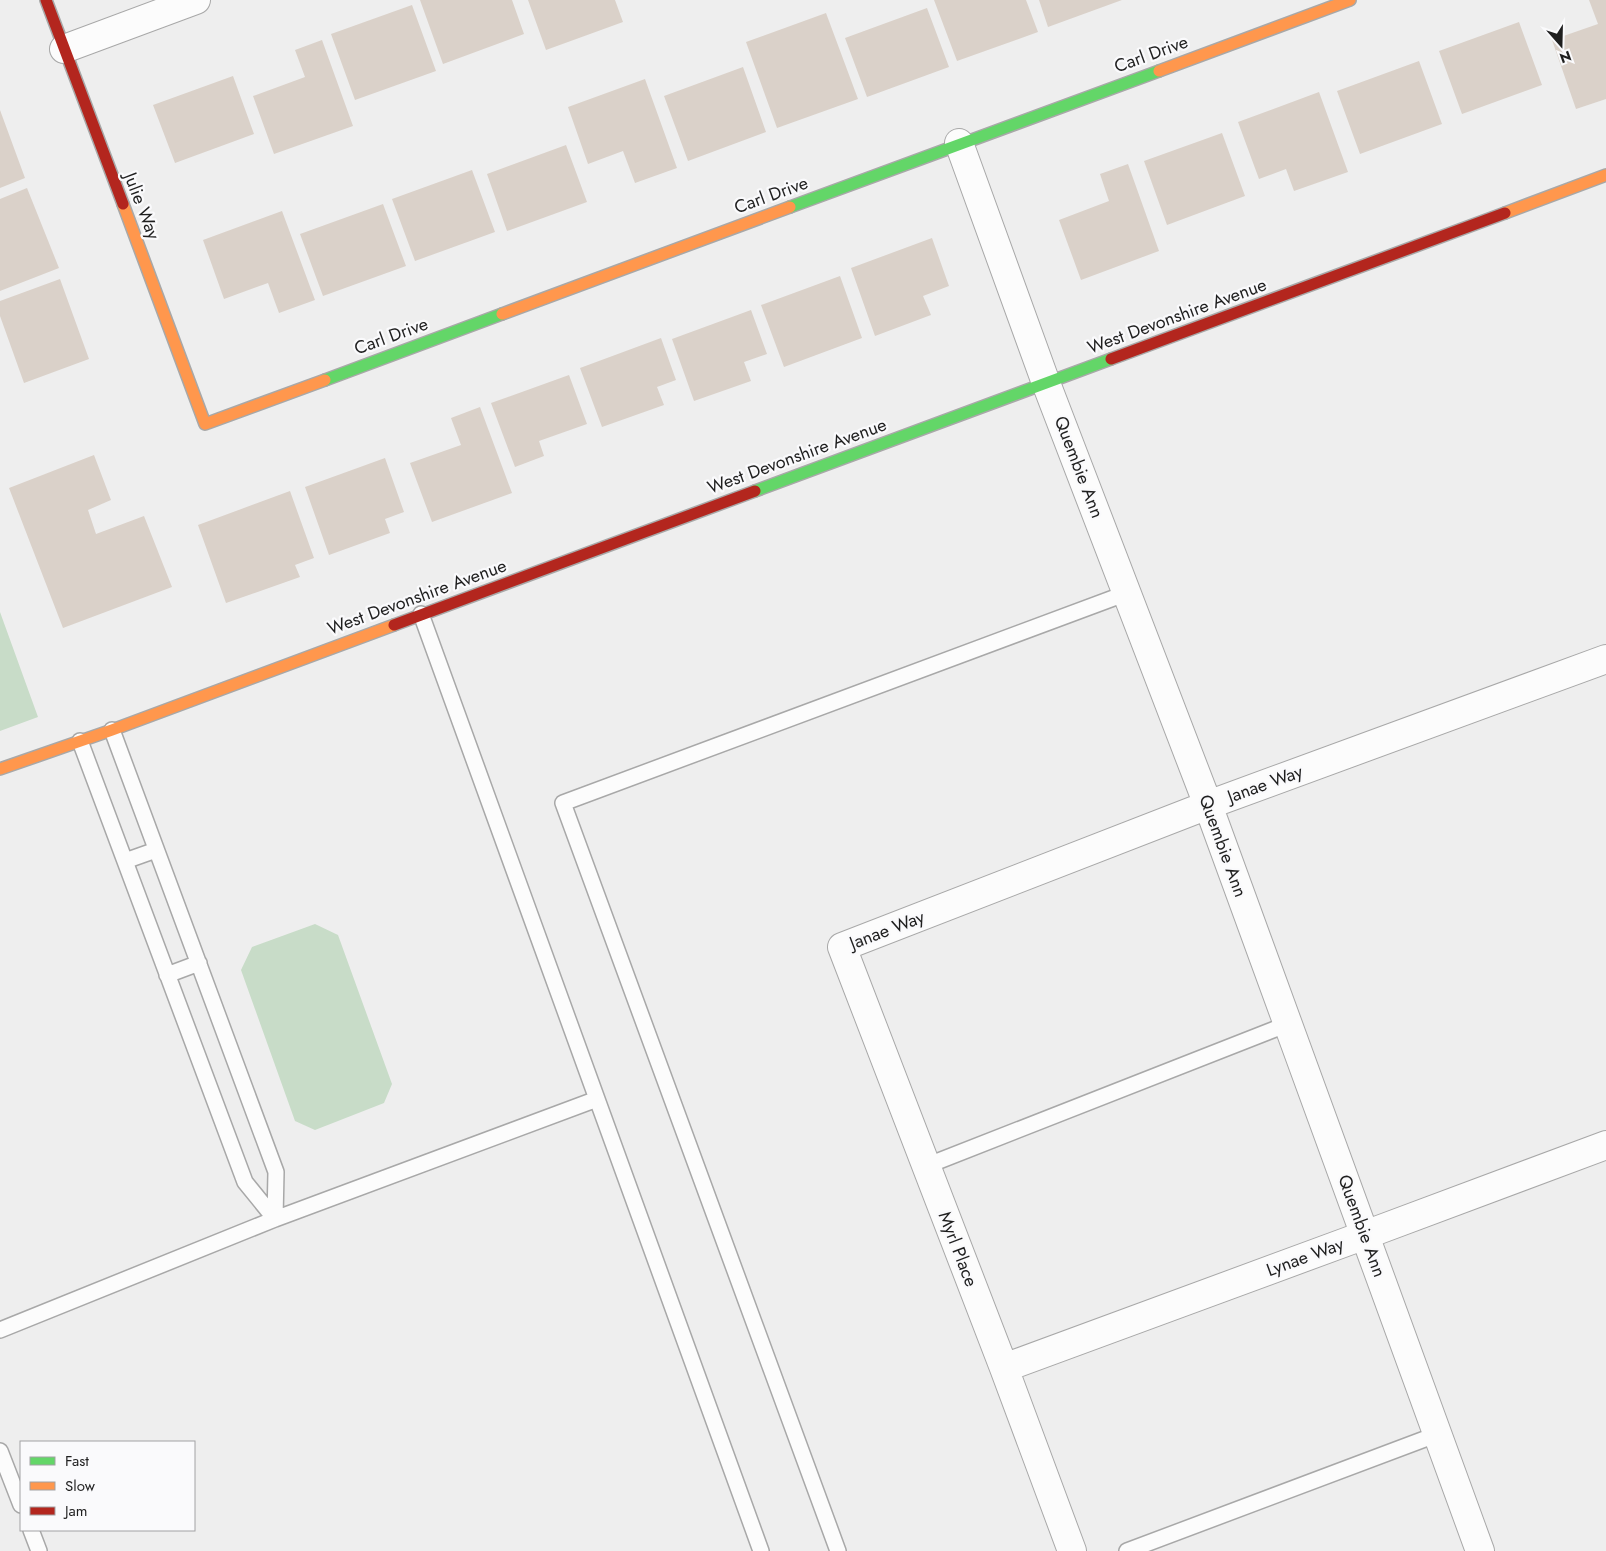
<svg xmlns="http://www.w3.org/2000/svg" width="1606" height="1551" viewBox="0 0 1606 1551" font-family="Jost,sans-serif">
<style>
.green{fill:#c8dcc8}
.building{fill:#dad1c9}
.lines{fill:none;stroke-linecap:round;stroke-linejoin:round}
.lane-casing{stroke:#a8a8a8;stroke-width:18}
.street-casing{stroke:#a8a8a8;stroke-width:30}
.fast-casing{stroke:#a8a8a8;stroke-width:14}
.slow-casing{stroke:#a8a8a8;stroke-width:14}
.jam-casing{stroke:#a8a8a8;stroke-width:14}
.lane{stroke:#fcfcfc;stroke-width:15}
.street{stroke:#fcfcfc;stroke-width:28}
.fast{stroke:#63d668;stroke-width:11}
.slow{stroke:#ff974d;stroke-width:11}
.jam{stroke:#b3261e;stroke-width:11}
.labels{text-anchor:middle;stroke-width:4.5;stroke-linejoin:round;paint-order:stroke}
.street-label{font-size:18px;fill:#1f1f1f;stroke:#fafafc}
</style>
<rect width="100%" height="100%" fill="#eee"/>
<path class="green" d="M0,612L38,717L0,731Z
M315,924L338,935L392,1084L384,1103L315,1130L295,1121L241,970L252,947Z"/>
<path class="building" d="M420,0H512L524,34L443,64Z
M528,0H615L623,22L546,50Z
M934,0H1026L1038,32L957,61Z
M1039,0H1122L1048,27Z
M1589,0H1606V99L1576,109L1552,40L1598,24Z
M412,5L436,71L355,100L331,34Z
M927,8L949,67L867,97L845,38Z
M826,13L858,99L777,128L746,42Z
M1519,22L1542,85L1462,114L1439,51Z
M322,40L353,126L274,154L253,96L305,77L295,50Z
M1419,61L1442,124L1360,154L1337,91Z
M743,67L766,132L688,161L664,96Z
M233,76L254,134L175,163L153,105Z
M645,79L677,168L635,183L623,151L588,164L568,107Z
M1319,92L1348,172L1294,191L1286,169L1259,179L1238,122Z
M0,110L25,178L0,188Z
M1222,133L1245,196L1167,225L1144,161Z
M566,145L587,202L507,231L487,174Z
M1128,164L1159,251L1081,280L1059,220L1109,201L1100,174Z
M472,170L495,232L415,261L392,199Z
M27,188L59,268L0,291V199Z
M383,204L406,266L323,296L300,234Z
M282,211L315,300L279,313L268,283L224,299L203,240Z
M932,238L949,286L923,296L931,315L875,336L851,268Z
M840,276L862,338L784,367L761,305Z
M60,279L89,359L24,383L0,316V301Z
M751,310L767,354L744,362L751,381L694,401L672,339Z
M661,338L676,380L657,387L664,405L602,427L580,368Z
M569,375L587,424L539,441L544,456L515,467L491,403Z
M480,407L512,493L432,522L410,463L461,445L451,418Z
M94,455L111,500L88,510L96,534L144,516L172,587L63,628L9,488Z
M385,458L404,512L385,519L390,533L329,555L305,487Z
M290,491L314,558L295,565L300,577L226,603L198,525Z"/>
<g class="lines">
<g class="lane-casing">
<path id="lane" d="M421,614L761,1551
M112,730L276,1172L275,1219
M80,741L245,1182L275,1219
M125,861L156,850
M167,975L199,963
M926,1166L1288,1024
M0,1330L275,1219L597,1099
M0,1451L21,1505
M31,1530L39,1551
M838,1551L563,803L1127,593
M1127,1551L1438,1434"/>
</g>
<g class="street-casing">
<path id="street" d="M64,49L196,0
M959,143L1046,383L1208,805L1480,1551
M1004,1368L1365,1235L1606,1145
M1072,1551L1004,1368L842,947L1208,805L1606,659"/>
</g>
<g class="fast-casing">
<path id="fast" d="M790,207L1159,71
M325,380L502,314
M755,491L1111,359"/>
</g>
<g class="slow-casing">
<path id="slow" d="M1159,71L1350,0
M123,204L205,424L325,380
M1505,213L1606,175
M502,314L790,207
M0,769L112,730L394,625"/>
</g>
<g class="jam-casing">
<path id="jam" d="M46,0L123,204
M1111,359L1505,213
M394,625L755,491"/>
</g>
<use href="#lane" class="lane"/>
<use href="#street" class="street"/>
<use href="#fast" class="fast"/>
<use href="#slow" class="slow"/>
<use href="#jam" class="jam"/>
</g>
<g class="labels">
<g class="street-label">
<text transform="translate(1151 54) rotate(-20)" y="6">Carl Drive</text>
<text transform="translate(771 195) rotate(-20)" y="6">Carl Drive</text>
<text transform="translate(142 206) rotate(69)" y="6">Julie Way</text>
<text transform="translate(1177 316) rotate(-20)" y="6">West Devonshire Avenue</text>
<text transform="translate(391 336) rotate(-20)" y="6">Carl Drive</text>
<text transform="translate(797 456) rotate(-20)" y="6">West Devonshire Avenue</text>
<text transform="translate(1079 467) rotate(69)" y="6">Quembie Ann</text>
<text transform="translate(417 597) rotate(-20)" y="6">West Devonshire Avenue</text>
<text transform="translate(1265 784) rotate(-20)" y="6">Janae Way</text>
<text transform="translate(1223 846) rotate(70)" y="6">Quembie Ann</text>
<text transform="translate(887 930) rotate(-21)" y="6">Janae Way</text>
<text transform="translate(1362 1226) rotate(70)" y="6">Quembie Ann</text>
<text transform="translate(958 1249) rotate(69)" y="6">Myrl Place</text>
<text transform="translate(1305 1257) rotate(-20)" y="6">Lynae Way</text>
</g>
</g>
<rect x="20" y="1441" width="175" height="90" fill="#fafafc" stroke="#a2a2a4"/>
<rect x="30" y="1457" width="25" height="8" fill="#63d668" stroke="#a2a2a4"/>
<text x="65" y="1466" font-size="15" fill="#1f1f1f">Fast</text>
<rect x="30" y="1482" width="25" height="8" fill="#ff974d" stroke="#a2a2a4"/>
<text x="65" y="1491" font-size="15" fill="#1f1f1f">Slow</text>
<rect x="30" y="1507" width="25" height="8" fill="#b3261e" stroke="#a2a2a4"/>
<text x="65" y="1516" font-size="15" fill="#1f1f1f">Jam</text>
<g transform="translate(1561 45) rotate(160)" stroke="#fafafc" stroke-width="4" paint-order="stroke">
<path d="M0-4L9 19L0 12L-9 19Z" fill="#1f1f1f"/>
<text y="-8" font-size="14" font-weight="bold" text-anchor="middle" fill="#1f1f1f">N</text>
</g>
</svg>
